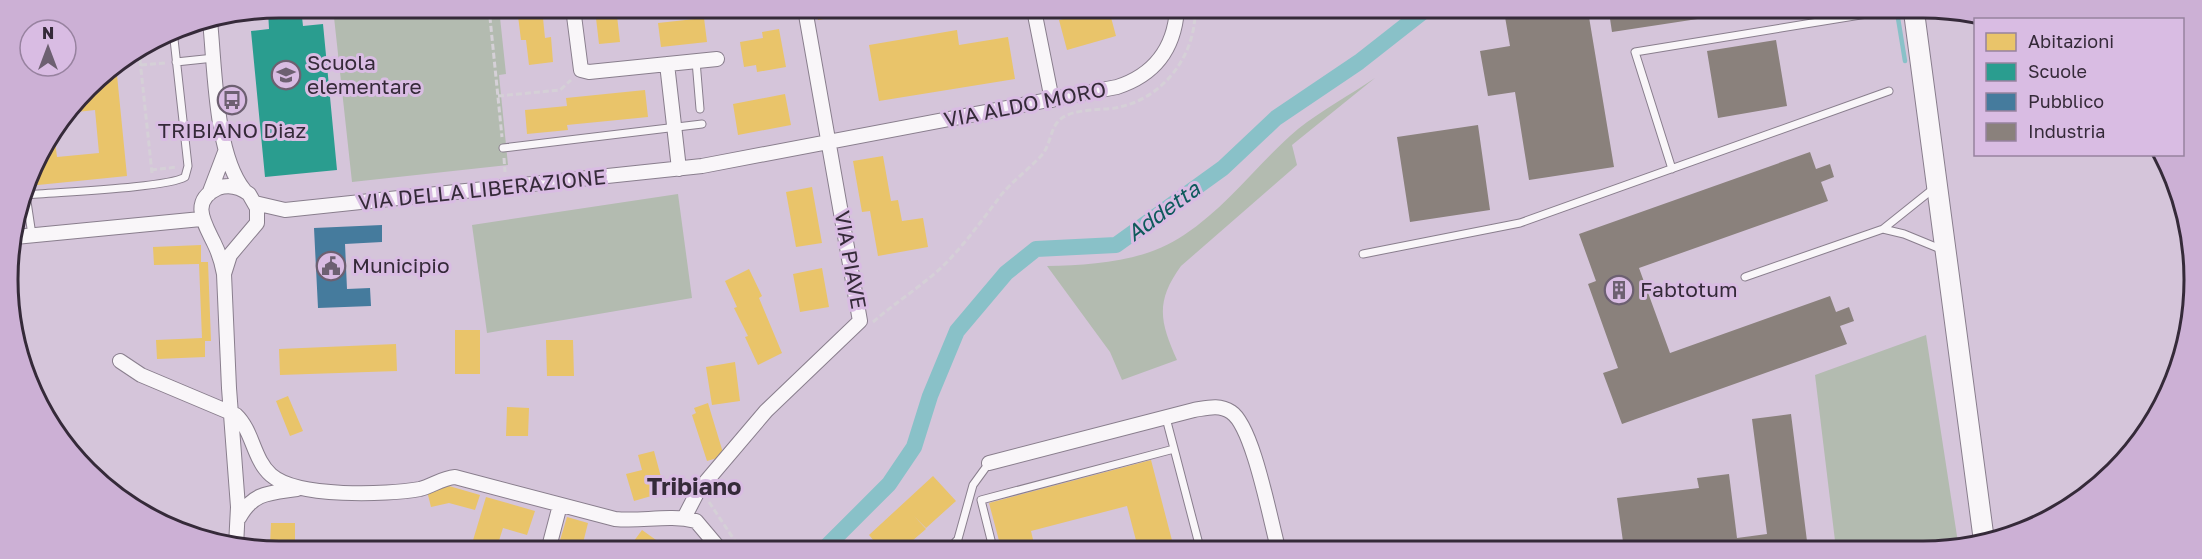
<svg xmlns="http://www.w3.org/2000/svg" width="2202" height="559" viewBox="0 0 2202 559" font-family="'Golos Text',sans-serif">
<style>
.green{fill:#b3bbb0}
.homes{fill:#e9c46a}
.schools{fill:#2a9d8f}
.public{fill:#457b9d}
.industry{fill:#8a817c}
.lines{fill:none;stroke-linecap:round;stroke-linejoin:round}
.stream{stroke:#89c1c8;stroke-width:4.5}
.canal{stroke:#89c1c8;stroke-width:16}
.lane-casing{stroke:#897e8d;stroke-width:9}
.street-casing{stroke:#897e8d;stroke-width:16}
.secondary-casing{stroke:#897e8d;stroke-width:22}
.path{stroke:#d5d0d7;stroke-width:3;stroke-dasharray:6 3;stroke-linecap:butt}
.lane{stroke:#f9f6f9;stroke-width:7}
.street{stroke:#f9f6f9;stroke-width:14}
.secondary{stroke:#f9f6f9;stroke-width:20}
.labels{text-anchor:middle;stroke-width:6;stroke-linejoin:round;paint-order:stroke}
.poi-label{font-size:21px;fill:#352a39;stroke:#d9bce3;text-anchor:start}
.street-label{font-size:21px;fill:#352a39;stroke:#d9bce3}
.water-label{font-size:22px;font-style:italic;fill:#0e5a5c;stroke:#d9bce3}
.quarter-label{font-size:24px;font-weight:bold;fill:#352a39;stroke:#d9bce3}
.rim{fill:none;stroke:#352a39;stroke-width:3}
</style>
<rect width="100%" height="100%" fill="#d5c5da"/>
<path class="green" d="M333,8H499L506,74L499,75L508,165L352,182Z
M1375,78L1292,145L1297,165L1181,266C1155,302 1160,322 1177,360L1122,380L1110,352L1047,266C1094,265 1144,262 1184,235C1227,207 1259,162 1298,129C1322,110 1350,95 1375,78Z
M678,194L692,298L487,333L472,225Z
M1926,335L1959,549H1836L1815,375Z"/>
<path class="homes" d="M517,8H542L545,38L551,37L553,62L529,65L526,40H521Z
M602,8L621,9L622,16H617L620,42L599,44L596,18L603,17Z
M816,9H839L840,16L818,20Z
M1086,10H1109L1116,36L1067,50L1059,20L1087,13Z
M704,18L707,42L661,47L658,23Z
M779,29L786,67L757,72L756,65L744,67L740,42L763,38L762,32Z
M957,30L959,45L1008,37L1015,79L879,101L869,45Z
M116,65L127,176L28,186L36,159L49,142L55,141L57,157L99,153L95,110L77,112V105L100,75Z
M645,90L648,117L567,125L568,130L527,134L525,110L567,106L566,98Z
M785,94L791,125L738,135L733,104Z
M883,156L891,201L898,200L902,221L923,218L928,247L878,256L870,211L862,212L853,161Z
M812,187L822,243L796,247L786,192Z
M201,245V262H208L211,341H205V357L157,359L156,340L202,338L199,264L154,265L153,247Z
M822,268L829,307L800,312L793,274Z
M749,269L762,296L759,298L782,353L758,365L745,337L748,336L734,308L737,307L725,281Z
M455,330H480V374H455Z
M546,340H573L574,376H547Z
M396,344L397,371L280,375L279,349Z
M735,362L740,401L712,405L706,367Z
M288,396L303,431L290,436L276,401Z
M708,403L724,456L707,461L692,415L696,413L694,408Z
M507,407L529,408L528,436H506Z
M654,451L665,492L634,501L626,474L642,470L638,455Z
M1151,460L1174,548H1138L1127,506L1031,531L1035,548H1001L989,503Z
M933,476L956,501L926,528L914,516L926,529L905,547H868L874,541L869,535Z
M449,486L480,495L475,510L449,503L431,507L427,491Z
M486,497L535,511L527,535L503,528L497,547H471Z
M567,517L588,523L582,547H558Z
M271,523H295V546H270Z
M642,530L666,547L631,545Z"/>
<path class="schools" d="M301,8L303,26L323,24L337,170L265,177L251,31L269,29L268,10Z"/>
<path class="public" d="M382,225V242L345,244L347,289L370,288L371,306L318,308L314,228Z"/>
<path class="industry" d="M1504,11H1588L1614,167L1529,180L1515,92L1488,96L1480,51L1510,46Z
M1609,12H1737V13L1612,32Z
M1776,40L1787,106L1718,118L1707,51Z
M1478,125L1490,210L1410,222L1397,137Z
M1810,152L1816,169L1830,164L1834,177L1821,182L1828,201L1639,268L1670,353L1830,296L1836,312L1849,307L1854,321L1840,326L1847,344L1622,424L1603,373L1618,368L1588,284L1596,281L1579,234Z
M1791,414L1808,549H1624L1617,498L1699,488L1697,478L1729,474L1737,538L1767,534L1752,419Z"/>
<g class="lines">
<path class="stream" d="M1897,12L1905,61"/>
<path class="canal" d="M826,547L889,484L914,447L930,396L957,331L1006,273L1036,249L1116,245L1223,168L1276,118L1359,62L1424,11"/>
<g class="lane-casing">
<path id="lane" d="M696,61L700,109
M176,62L214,58
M503,148L702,124
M1672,169L1635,52L1879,12
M26,195C55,192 167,188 185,177L188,166L173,30
M26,195L32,235
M1883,229L1904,234L1943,250
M1363,254L1520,223L1889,91
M1745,277L1883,229L1933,189
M1166,418L1200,548
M950,548L958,539L973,485L989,463
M993,548L981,500L1174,449"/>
</g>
<g class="street-casing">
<path id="street" d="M573,8L581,70L589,72L717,59
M1034,10L1052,100
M210,21C215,68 215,154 244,190
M667,64L679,169
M209,194L225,152
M255,203L285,210L702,166L1117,87C1154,75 1174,49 1177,10
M15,237L201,219
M224,274C222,263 219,253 214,243C205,224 189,201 218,188C229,184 240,187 249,194L257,208V223L230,255L224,274L229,388L238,507L236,546
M120,361L141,375L236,415C253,431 253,459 271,475C297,498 387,495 420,489C432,486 442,478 455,477L615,519C642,522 668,514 696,521L718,547
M989,463L1194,410C1207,408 1219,404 1231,412C1253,426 1270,519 1278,548
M239,518C253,492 270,493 297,489
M684,518L698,491L766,411L860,321L805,9
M549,547L560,505"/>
</g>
<g class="secondary-casing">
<path id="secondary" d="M1914,12L1984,541"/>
</g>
<path class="path" d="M489,8L502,137
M139,51L152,173
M141,65L166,63
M498,96L560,90L571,80
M504,158L505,172
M151,170L177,167
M873,322C896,302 922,286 944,265C964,245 979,224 996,202C1008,184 1026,172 1041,156C1052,144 1049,127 1062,118C1074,109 1101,110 1115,108C1162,100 1196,56 1195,10
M709,502L739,547"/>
<use href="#lane" class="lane"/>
<use href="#street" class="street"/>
<use href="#secondary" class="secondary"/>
</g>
<defs>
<g id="school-ring" transform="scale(1.5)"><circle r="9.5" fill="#d9bce3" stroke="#6d6071" stroke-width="1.5"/><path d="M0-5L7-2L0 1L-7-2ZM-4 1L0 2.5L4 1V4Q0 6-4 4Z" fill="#6d6071"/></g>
<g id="bus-ring" transform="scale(1.5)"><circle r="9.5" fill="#d9bce3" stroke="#6d6071" stroke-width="1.5"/><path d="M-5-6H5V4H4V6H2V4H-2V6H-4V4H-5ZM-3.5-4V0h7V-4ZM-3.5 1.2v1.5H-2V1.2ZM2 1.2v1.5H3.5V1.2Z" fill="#6d6071"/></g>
<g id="civic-ring" transform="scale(1.5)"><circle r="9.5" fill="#d9bce3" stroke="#6d6071" stroke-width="1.5"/><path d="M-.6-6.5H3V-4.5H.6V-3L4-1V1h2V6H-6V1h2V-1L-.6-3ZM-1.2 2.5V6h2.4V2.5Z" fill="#6d6071"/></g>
<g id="building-ring" transform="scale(1.5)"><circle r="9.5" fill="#d9bce3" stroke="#6d6071" stroke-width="1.5"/><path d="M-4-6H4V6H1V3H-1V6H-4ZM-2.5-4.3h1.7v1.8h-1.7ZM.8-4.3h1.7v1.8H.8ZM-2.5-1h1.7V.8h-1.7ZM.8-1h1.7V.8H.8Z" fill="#6d6071"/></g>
</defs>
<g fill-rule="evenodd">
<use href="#school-ring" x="286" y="75"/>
<use href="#bus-ring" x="232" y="100"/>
<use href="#civic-ring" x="331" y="266"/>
<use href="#building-ring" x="1619" y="290"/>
</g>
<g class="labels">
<g class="poi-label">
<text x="307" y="70">Scuola<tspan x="307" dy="24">elementare</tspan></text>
<text x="232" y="138" text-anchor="middle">TRIBIANO Diaz</text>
<text x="352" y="273">Municipio</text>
<text x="1640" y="297">Fabtotum</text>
</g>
<g class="street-label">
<text transform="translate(1025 105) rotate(-11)" y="7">VIA ALDO MORO</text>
<text transform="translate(482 190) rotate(-6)" y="7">VIA DELLA LIBERAZIONE</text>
<text transform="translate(850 260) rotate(80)" y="7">VIA PIAVE</text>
</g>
<g class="water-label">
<text transform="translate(1163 211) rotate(-36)" y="8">Addetta</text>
</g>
<g class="quarter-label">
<text x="694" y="495">Tribiano</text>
</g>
</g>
<path d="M0 0H2202V559H0ZM279 18H1923A261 261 0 0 1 2184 279V280A261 261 0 0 1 1923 541H279A261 261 0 0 1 18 280V279A261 261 0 0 1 279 18Z" fill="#ccb0d5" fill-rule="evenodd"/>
<path class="rim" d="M279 18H1923A261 261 0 0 1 2184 279V280A261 261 0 0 1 1923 541H279A261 261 0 0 1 18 280V279A261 261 0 0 1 279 18Z"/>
<rect x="1974" y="18" width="210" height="138" fill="#d9bce3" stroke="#97829f" stroke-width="1.5"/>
<rect x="1986" y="33" width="30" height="18" fill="#e9c46a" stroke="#97829f" stroke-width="1.5"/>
<text x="2028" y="48" font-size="18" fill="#352a39">Abitazioni</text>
<rect x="1986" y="63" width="30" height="18" fill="#2a9d8f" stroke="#97829f" stroke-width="1.5"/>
<text x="2028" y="78" font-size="18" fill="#352a39">Scuole</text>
<rect x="1986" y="93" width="30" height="18" fill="#457b9d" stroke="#97829f" stroke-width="1.5"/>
<text x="2028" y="108" font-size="18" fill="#352a39">Pubblico</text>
<rect x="1986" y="123" width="30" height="18" fill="#8a817c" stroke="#97829f" stroke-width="1.5"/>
<text x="2028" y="138" font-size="18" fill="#352a39">Industria</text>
<g transform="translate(48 48)"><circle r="28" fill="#d9bce3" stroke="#97829f" stroke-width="1.5"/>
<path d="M0-4.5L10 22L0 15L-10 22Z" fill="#6d6071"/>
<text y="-9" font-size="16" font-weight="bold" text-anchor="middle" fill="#352a39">N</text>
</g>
</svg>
